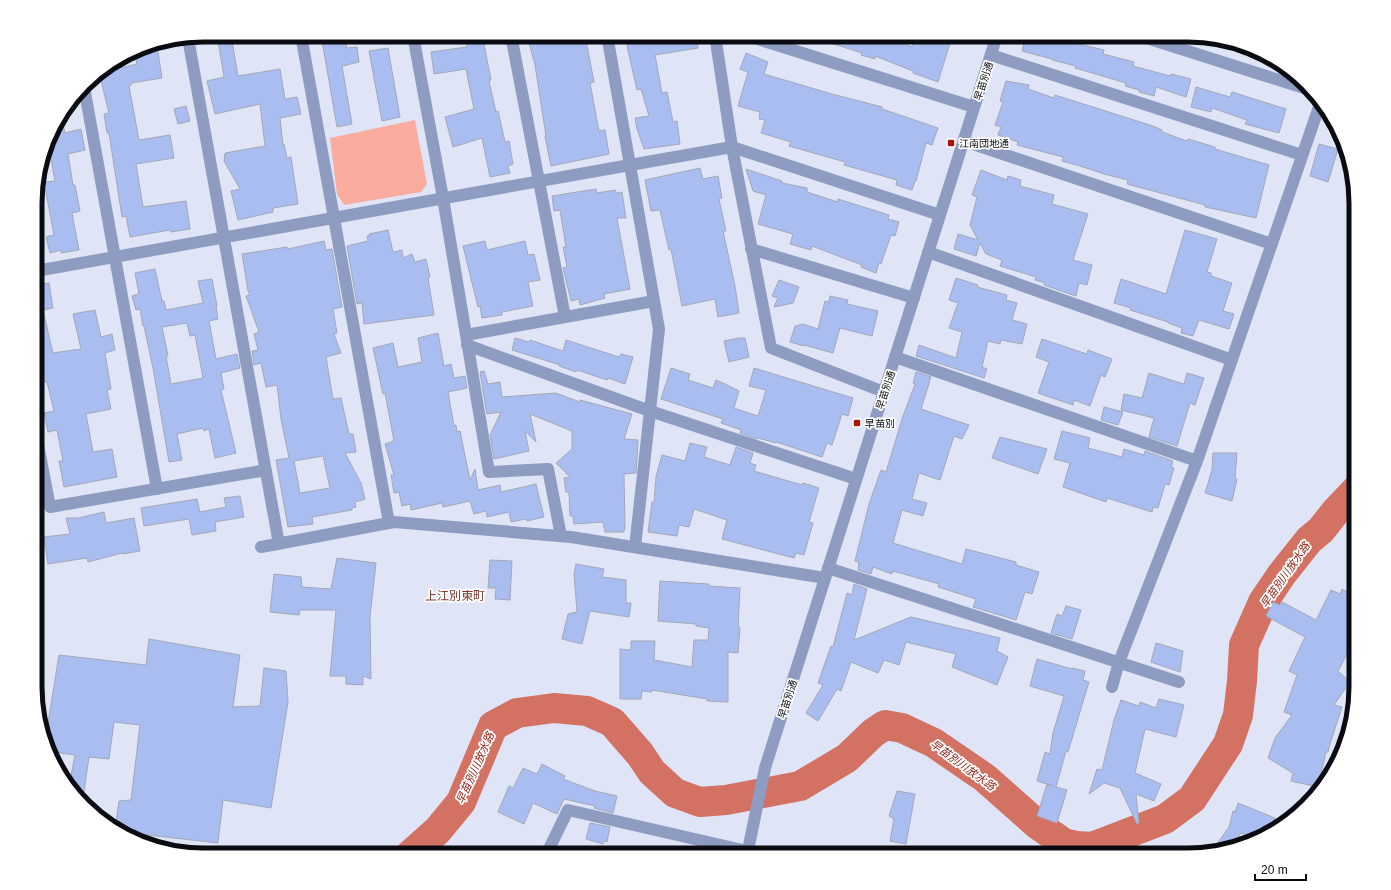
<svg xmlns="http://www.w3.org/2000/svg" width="1391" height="890" viewBox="0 0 1391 890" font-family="Helvetica,'Noto Sans JP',sans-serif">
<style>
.park{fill:#fbac9e}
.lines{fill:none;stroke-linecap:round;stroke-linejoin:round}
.river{stroke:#d37162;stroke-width:30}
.building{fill:#aabdf0;stroke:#a2a8b7;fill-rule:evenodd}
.minor{stroke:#8e9cc1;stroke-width:12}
.tertiary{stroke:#8e9cc1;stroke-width:12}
.poi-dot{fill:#a81708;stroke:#fff;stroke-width:1.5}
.labels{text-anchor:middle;stroke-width:3.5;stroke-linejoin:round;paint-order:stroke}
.street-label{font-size:10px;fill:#0a0c12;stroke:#fff}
.poi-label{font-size:10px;fill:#0a0c12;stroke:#fff;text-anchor:start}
.water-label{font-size:11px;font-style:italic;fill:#952013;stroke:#fff}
.quarter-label{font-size:12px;fill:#7f392e;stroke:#fff}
.rim{fill:none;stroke:#0a0c12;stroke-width:5}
</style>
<rect width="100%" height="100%" fill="#dfe5f6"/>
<path class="park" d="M415,120L427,184L421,192L344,205L337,194L330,138Z"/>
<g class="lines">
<path class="river" d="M410,855L438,830L461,802L493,726L517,713L554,708L587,711L612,722L640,754L652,772L675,793L700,802L726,800L800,786L847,758L873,733L885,725L902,728L934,743L985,778L1038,825L1064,843L1077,846L1092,847L1165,819L1192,799L1228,744L1238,715L1242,681L1244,645L1263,602L1282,574L1309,540L1321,530L1336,511L1356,490"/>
</g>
<path class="building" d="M217,35H231L238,76L280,69L285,99L297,97L301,114L280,118L283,145L284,144L287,158L291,157L298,204L273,208V212L238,220L231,191L240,189L224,161L225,153L265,146L260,104L215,114L207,81L224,77Z
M321,35H344L347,48L357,47L359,62L342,66L352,124L337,127Z
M527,35H585L594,82L590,83L599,131L605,130L609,154L551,166L545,136H546L535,65Z
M626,35H696L698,48L655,55L662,93L667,92L673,122L677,121L680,144L644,149L637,129L635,118L649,116L641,89L637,90L627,46H628Z
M815,35H868L895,42L896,40L912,47L915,35H948L946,41L950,43L938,82L913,73V71L875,56V59L861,55L862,53L815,38Z
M1026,35H1049V37L1104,50L1103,54L1134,62L1133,66L1170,76L1171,74L1191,79L1186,97L1156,87L1154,96L1139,92V90L1125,86L1126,83L1075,68L1076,66L1052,60V59L1022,51Z
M483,39L491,80L489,81L496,112L498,111L505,142L509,141L513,164L508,166L510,173L490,177L482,138L453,147L445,117L474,109L466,69L434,74L431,52L467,47L466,42Z
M154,45V47L157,46L162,78L131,83V85L129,86L139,140L170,135L174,158L136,164L143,207L186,201L190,229L171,232L170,230L130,237L126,216L122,217L109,133H107L104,114L109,113L99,73L137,64L134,51L139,48Z
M388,48L400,117L382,121L369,51Z
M746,53L768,62L764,74L832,94L882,107V109L938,128L932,145L926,143L916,181H915L912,190L896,185L897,180L844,165L845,162L789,146L791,142L761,133L765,120L759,119L760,112L738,106L748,72L740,69Z
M1006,81L1029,85L1028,89L1054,98L1055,95L1153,126L1162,130V132L1187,141L1188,139L1215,147V149L1269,165L1256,218L1205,207V205L1127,184L1128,180L1104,174L1080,166L1062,161L1063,157L1017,145L1018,142L998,135L1001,127L995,125L1003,102L1000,101Z
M1196,87L1230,97L1232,92L1286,109L1279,133L1245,124L1247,120L1212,108L1211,112L1191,107Z
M186,106L190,121L178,124L174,109Z
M61,117L65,133L81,129L85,150L68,154L73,185H75L80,211L72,213L79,250L61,253V250L50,253L46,237L54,235L44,182L55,181L48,143L52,129Z
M1319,144L1338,149L1328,182L1310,176Z
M700,168L703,179L718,176L722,198L719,199L726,231H723L735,286L739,313L718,317L715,299L682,306L671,249L669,250L660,210L651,211L645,180Z
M746,169L782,181V183L807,188V192L838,202V199L889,215L888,219L899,222L895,236L891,235L881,264L879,263L876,273L861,267L862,265L812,246L811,250L790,244L793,234L758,224L766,195L753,191Z
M981,170L1007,180L1008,176L1021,180L1020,186L1054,195L1052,204L1088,214L1073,260L1092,265L1087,285L1079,283L1076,296L1044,285L1045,283L1035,280L1036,277L1000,266L1002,260L986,254L980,243L976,256L954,249L958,234L978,240L970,225L977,197L972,195Z
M596,189L597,193L615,190L616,193L622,192L626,218H617L630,289L604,294L605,298L580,305L579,299L571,301L563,268L567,267L563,247H566L560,210L554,211L552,196Z
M388,230L393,252L402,250L403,258L412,254L415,262L426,259L430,277L428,278L434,315L364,324L362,303L357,304L347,246L368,241L367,236H370L369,234Z
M1185,230L1217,239L1207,272L1211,273V276L1232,283L1223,311L1234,314L1229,329L1199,320L1193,336L1181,333L1182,328L1168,323V322L1130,310L1131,308L1114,303L1121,279L1166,294Z
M324,241L326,250L332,249L342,307L333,309L337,333L334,334L341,353L326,357L333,399L341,398L349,434H353L356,452L345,453L361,483L365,499L355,502L356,507L352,508V510L312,517L313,524L288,527L276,460L289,458L281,419L277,385L266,387L261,363L254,365L252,351L258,350L254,334L259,332L246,296L250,295L248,291L242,254L287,247L288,249ZM323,456L330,488L300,493L294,461Z
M485,241L487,250L525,241L528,255L534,254L540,280L528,282L533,306L502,312V315L482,318L480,306L478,307L463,246Z
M155,269L162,301H164L166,310L203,303L198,281L212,279L217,306H216L218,319L209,321L216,359L237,354L240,368L221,373L224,389L221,390L236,453L215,458L209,429L204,431L203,428L177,434L182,460L169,462L153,368L144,326H143L140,309L136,310L132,296L139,294L135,273ZM187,323L190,336L195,335L203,378L171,384L166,356H168L162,327Z
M956,278L978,285L977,287L1007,295L1006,300L1017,303L1012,320L1027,324L1022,344L1001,340L1000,344L988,341L982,367L987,369L984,378L916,356L919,345L956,358L962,332L949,328L958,303L949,300Z
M779,280L799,287L793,303L774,307L778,298L772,296Z
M49,283L53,308L43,310L53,353L81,349L73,314L95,310L101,337L112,334L115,350L105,353L111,389L107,390L111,409L86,414L93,452L112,449L117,477L64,487L59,461H63L57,430L48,432L44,413L54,411L47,382L46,383L36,353V285Z
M830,296L848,300L847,304L878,311L872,336L840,328L833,353L804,345V346L790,342L795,326L803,324L818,329L825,301L829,302Z
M438,333L444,366L451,364L454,378L465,376L467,388L448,392L454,426L456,425L457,432L460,431L470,480L475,469L478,490L500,485L501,492L536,484L544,517L527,521L526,519L511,522L509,512L487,517L486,511L474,514L470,501L443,507L442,503L411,510L410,504L402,506L399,492L394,493L391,475H394L385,444L394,441L385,393L383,394L373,348L393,343L398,367L422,362L418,338Z
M515,338L529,342L530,340L563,351L566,340L619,357L621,354L633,357L625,384L608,378L607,380L577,370L576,372L559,366L560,365L512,350Z
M739,338H745L749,357L729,362L724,341Z
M1042,339L1087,354L1088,350L1112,359L1105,377L1101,375L1090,406L1074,400L1073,405L1038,393L1049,362L1036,357Z
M671,368L690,374L688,380L713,388L716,380L727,385L739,391L734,408L758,416L766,390L749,386L754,368L853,398L848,416L842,414L832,445L827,443L822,457L776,442V443L758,438L757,439L740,433L741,430L721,423L723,419L661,399Z
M484,371L488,384L500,382L502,397L556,393L580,402V400L632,414L624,439L638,440L637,460L636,473L624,474L625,529H624V532H605L603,522L574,524L573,516H570L569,492H566L564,478L570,477L556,463L572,449V431L530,414L536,442L525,431L529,451L494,459L490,435L501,412L487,414L480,372Z
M916,372L931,377L921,409L969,425L962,439L954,436L940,480L919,473L912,499L927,503L923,516L902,510L893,543L962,564L966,549L1016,562V565L1039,572L1032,594L1025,592L1016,620L973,607L976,599L938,587L939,584L893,571L892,574L873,567L871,574L858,570L859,562L855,561L869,504L881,470L886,472L902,419L915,384L913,383Z
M1149,373L1184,384L1187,373L1204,378L1195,405L1190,403L1177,446L1149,437L1154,418L1121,410L1124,394L1142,398Z
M1104,407L1123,412L1118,425L1101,420Z
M1062,431L1090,438L1088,448L1122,457L1124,449L1144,455L1145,451L1173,461L1171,467L1174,468L1169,485L1165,484L1158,508L1153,507L1152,512L1107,498L1106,502L1063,487L1070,463L1054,459Z
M1000,437L1047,449L1038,474L992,458Z
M690,443L707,447L704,457L730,465L736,447L753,453L750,463L756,465L754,471L802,485L803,483L819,488L809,522L813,523L804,555L796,553L794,558L722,539L727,520L694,509L689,527L679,525L677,536L648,532L652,502H654L656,477L662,455L685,461Z
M1213,453H1237L1235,478L1237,479L1232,501L1205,493L1212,470Z
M240,496L244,517L215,522L216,531L192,535L189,519L144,526L141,508L197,499L200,512L226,507L224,498Z
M104,512L106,523L134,518L140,551L122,554V553L88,562L87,558L48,564L44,537L70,534L66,518H78Z
M337,558L376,563L370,617L371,679L363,676V685L346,684V676H330L336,610H300L299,615L270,612L274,574L301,577L302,587L331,589Z
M490,560L512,561L510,600L495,599L496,588H488Z
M576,564L604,569L602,577L626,580V603H631L629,617L590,611L582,644L562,639L568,614L577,612L574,574Z
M660,581L709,584V586L740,588L738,627H740L738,653L728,652V702L707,701V699L652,690V692L642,691L641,699H620V649L631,650V641H655L654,660L692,667L694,640H708L709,628L696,626V624L658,621Z
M854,584L867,589L854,640L911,617L1000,638L997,651L1008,657L997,685L952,667L956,654L906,642L899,665L884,660L878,673L851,662L841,691L837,689L818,721L806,713L823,685L818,683L831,646L833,647L847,593L852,595Z
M1342,589L1356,597V638L1338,671L1350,682L1334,705L1342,707L1330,744L1328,752H1326L1318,787L1291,781L1293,773L1268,758L1275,738L1292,715L1284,712L1297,675L1289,671L1305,637L1266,616L1273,602L1280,605L1282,602L1316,620L1331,590L1340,594Z
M1066,606L1081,610L1072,639L1051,633L1057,614L1062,616Z
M149,639L240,655L233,707L260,706L264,668L286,671L288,702L271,808L223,800L218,843L121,832L115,829L119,801L131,800L140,725L114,722L109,759L89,757L83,799L69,786L75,755L53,752L46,735L59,655L146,665Z
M1156,643L1183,651L1180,672L1151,662Z
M1037,659L1072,669V668L1085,671L1083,680L1089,682L1068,752L1066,751L1056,787L1067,790L1057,823L1037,816L1047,784L1053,786L1037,781L1045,752L1050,754L1053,733L1064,696L1030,686Z
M1159,699L1184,705L1176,737L1145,729L1135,773L1161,784L1154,801L1136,794L1139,823L1137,824L1120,788L1104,783L1089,794L1097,769L1102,770L1114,720L1121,700L1139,706L1140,702L1156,708Z
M542,764L565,776L563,779L595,791L617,796L613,813L594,808L595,806L564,799L557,814L533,803L524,824L498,812L509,786L513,788L523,768L537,774Z
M897,791L915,794L906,844L890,841L894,819L889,816Z
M1238,803L1275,818L1274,823L1281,824L1272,833L1254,838L1241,833L1233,844L1212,851L1229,827L1233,811L1235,812Z
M590,823L610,827L607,842L604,841L603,844L586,839Z"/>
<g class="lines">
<path class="minor" d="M301,35L389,523
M413,35L443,198L489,472L548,469L561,536
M511,35L565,317
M607,35L659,329L635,547
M715,35L732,147L771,348L884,392
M745,35L974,107
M1137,35L1304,88
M188,38L279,544
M991,55L1302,155
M84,87L157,489
M964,141L1272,244
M751,249L914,298
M928,252L1232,360
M36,271L630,165L732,147L940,215
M466,335L654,301
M467,345L650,411L856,479
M895,357L1197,461
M36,434L50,507L266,470
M261,547L394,522L571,537L825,578
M828,568L1179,682
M1112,687L1119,662L1197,461L1320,104
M1343,749L1351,715L1353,710
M546,855L568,810L747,851"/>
<path class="tertiary" d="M747,855L765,768L997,35"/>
</g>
<g class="poi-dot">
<rect x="947" y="139" width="8" height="8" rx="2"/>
<rect x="853" y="419" width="8" height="8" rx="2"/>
</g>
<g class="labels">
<g class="street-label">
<text transform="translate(983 81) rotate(-72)" y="4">早苗別通</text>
<text transform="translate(885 390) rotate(-72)" y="4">早苗別通</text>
<text transform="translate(787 699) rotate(-72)" y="4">早苗別通</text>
</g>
<g class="poi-label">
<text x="959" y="147">江南団地通</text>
<text x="865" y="427">早苗別</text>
</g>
<g class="water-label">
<text transform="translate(1285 575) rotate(-55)" y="4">早苗別川放水路</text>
<text transform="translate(963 765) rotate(36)" y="4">早苗別川放水路</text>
<text transform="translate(475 768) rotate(-66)" y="4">早苗別川放水路</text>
</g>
<g class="quarter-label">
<text x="455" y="600">上江別東町</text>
</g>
</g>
<path d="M0 0H1391V890H0ZM203 42H1188A161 161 0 0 1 1349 203V687A161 161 0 0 1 1188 848H203A161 161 0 0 1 42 687V203A161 161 0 0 1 203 42Z" fill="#fff" fill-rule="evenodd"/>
<path class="rim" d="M203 42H1188A161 161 0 0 1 1349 203V687A161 161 0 0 1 1188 848H203A161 161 0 0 1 42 687V203A161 161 0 0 1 203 42Z"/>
<path d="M1255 874v6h51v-6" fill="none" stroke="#0a0c12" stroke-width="2"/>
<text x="1261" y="874" font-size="12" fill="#0a0c12" stroke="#ffffff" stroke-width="3" paint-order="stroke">20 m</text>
</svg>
